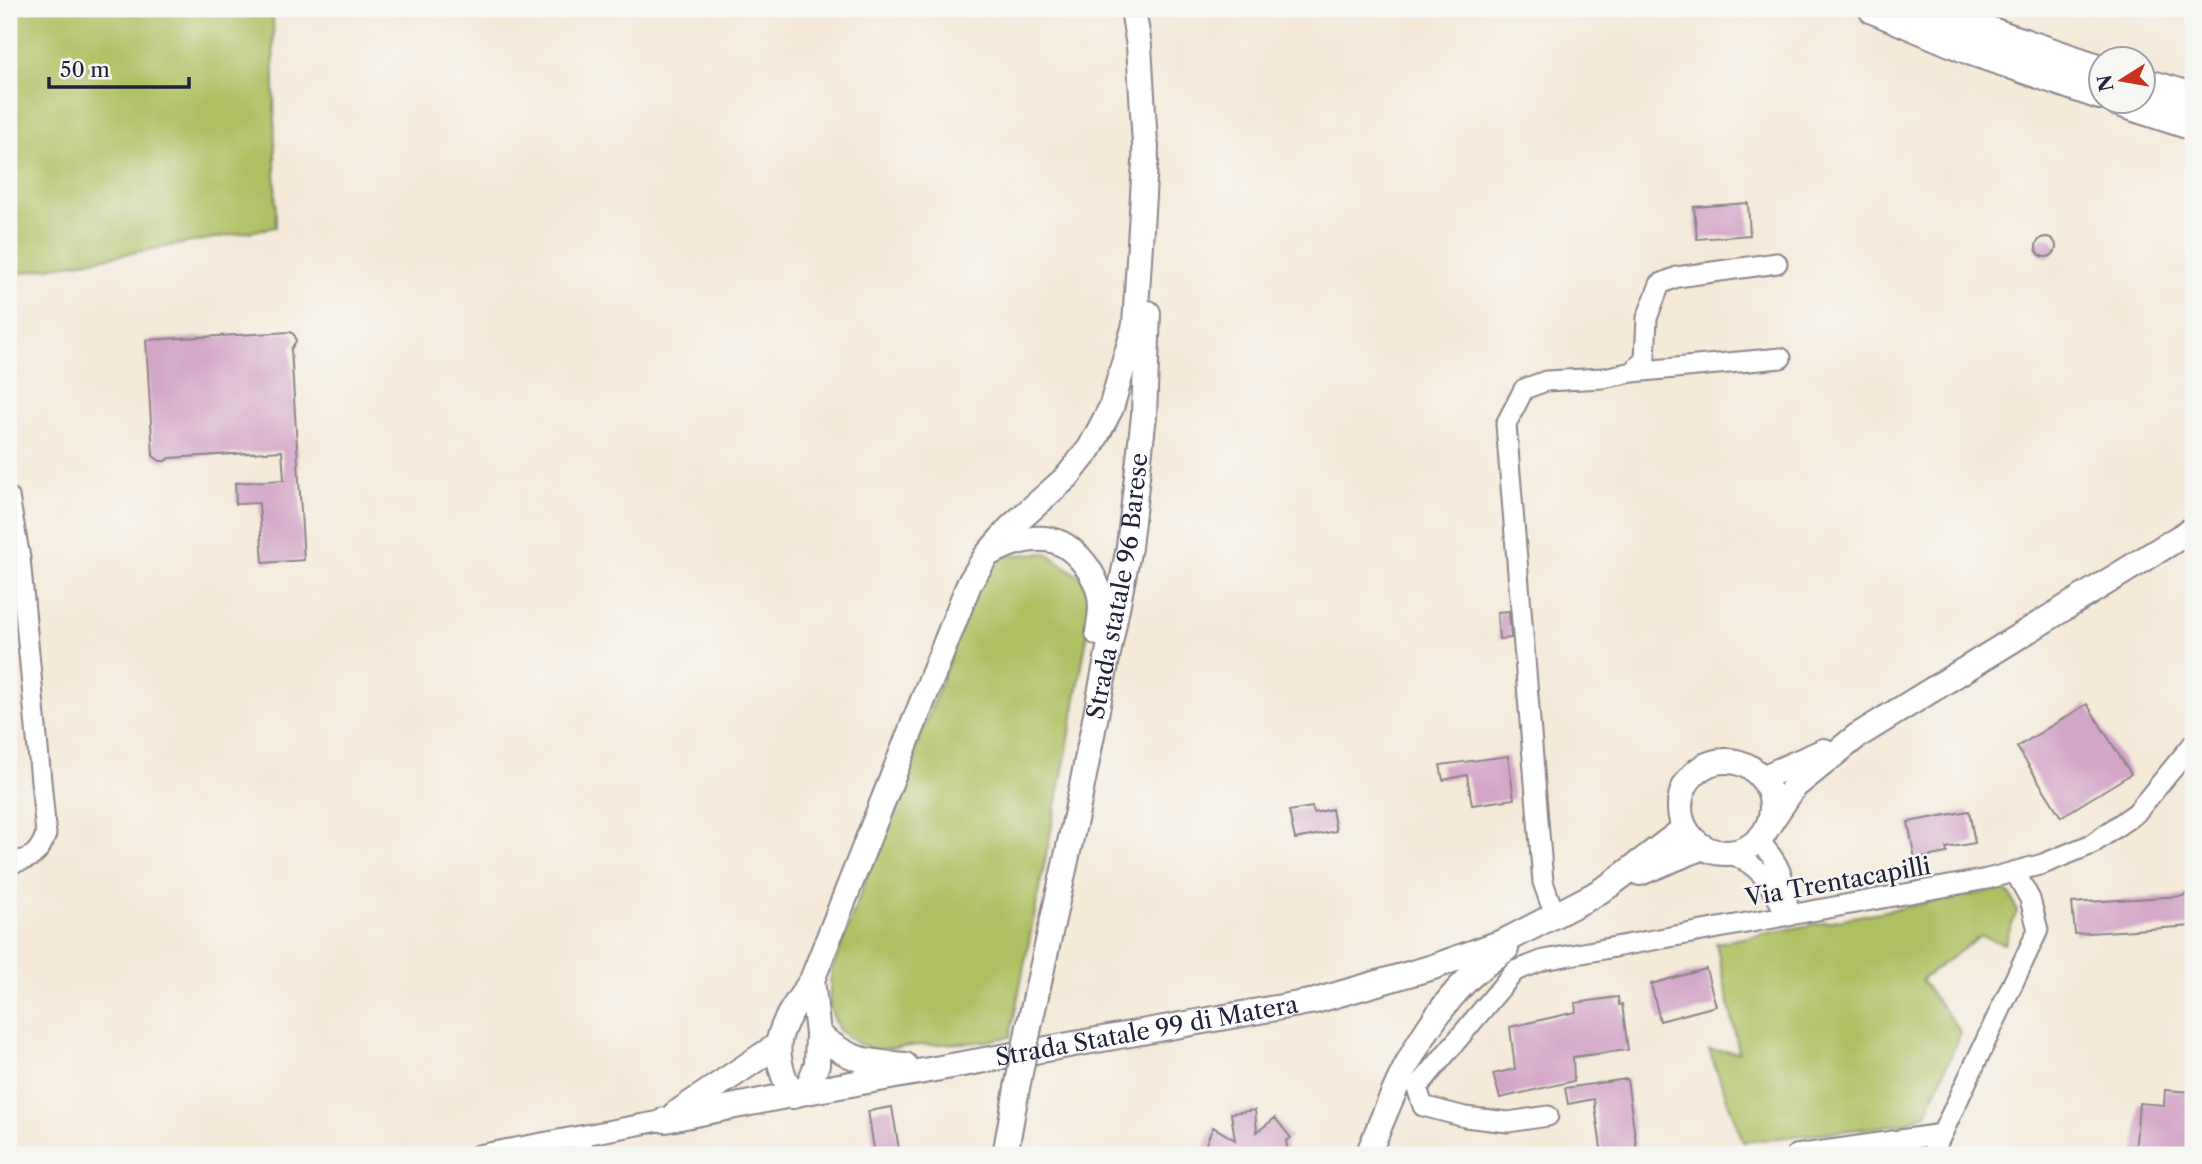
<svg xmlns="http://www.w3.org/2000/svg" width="2202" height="1164" viewBox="0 0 2202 1164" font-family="'Libre Caslon Text',serif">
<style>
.green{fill:#afc063;stroke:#68714f;stroke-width:2}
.building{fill:#d3a5c7}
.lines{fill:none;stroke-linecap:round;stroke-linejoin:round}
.minor-casing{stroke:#8c868a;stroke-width:23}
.major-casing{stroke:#8c868a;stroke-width:28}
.highway-casing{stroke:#8c868a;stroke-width:32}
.minor{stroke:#fff;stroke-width:19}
.major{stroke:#fff;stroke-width:24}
.highway{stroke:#fff;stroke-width:28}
.major-bridge-casing{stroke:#8c868a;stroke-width:28;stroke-linecap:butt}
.major-bridge{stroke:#fff;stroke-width:24}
.labels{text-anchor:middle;stroke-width:5;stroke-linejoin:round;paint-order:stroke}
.street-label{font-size:24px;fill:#22223b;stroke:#f6f6f2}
</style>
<rect width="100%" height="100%" fill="#f6f6f2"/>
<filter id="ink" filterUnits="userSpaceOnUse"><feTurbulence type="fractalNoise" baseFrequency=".0143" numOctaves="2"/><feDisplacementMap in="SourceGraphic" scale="14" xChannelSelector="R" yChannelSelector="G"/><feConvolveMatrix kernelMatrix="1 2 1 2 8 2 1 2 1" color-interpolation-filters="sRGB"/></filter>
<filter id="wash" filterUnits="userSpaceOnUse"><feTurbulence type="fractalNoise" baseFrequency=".00686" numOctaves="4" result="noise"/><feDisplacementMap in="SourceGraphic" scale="28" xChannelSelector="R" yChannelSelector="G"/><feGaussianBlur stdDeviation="1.57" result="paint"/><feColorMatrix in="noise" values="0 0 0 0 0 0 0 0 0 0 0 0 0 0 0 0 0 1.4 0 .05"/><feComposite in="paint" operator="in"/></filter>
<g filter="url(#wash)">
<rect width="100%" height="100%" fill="#f5e9d8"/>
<path class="green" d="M9,9H273L276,227L9,275Z
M1047,553L1084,580L1091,614L1067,750L1010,1037L981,1042L921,1045L874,1050L855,1042L839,1030L829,1006L831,972L982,574L1001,556Z
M2001,889L2011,895L2017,911L2004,944L1981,936L1921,980L1961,1032L1926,1114L1903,1124L1743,1142L1709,1050L1739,1052L1716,943Z"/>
<g id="blocks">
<path class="building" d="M1748,203L1750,235L1697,239L1694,207Z
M2036 247a10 10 0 1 1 20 0a10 10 0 1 1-20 0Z
M291,332L295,336L296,341L291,349L304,560L263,563L259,503L236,504L235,483L284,480L282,451L170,458L165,461H160L153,456L146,340Z
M1509,611L1511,638L1499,639L1497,612Z
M2087,704L2131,774L2061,817L2017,747Z
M1508,756L1514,799L1472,805L1467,775L1443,780L1440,765Z
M1312,807L1314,813L1332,809L1336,831L1295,839L1289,811Z
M1969,811L1975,843L1946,848L1947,853L1915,859L1908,822Z
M2193,890V926L2075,934L2072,903L2183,896Z
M1706,969L1716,1006L1660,1021L1651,984Z
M1618,997L1619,1005L1622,1004L1628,1050L1573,1057L1574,1081L1500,1098L1493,1074L1515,1069L1510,1027L1576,1012L1575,1003Z
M1627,1079L1637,1151L1602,1155L1594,1099L1568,1104L1565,1088Z
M2165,1090L2193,1092V1155H2135L2139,1103L2164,1105Z
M892,1107L900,1155H875L868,1111Z
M1255,1110L1257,1132L1275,1118L1291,1138L1286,1141L1288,1155H1210L1203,1151L1213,1127L1235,1140L1231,1113Z"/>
</g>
</g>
<g filter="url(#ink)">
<use href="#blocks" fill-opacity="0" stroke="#8c868a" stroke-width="2"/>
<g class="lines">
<g class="minor-casing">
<path id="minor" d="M1633,372L1781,358
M9,497L20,558L46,834C39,855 30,860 9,863
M1758,840C1779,862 1785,877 1788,908
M1730,853C1738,857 1748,862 1755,868C1770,880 1777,900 1789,916
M1555,916L1543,882L1506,424L1524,389L1546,381L1603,378L1633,372L1645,359L1647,318L1660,284L1677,277L1777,263
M1548,1116L1508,1122L1465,1117L1423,1106L1417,1088L1515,971L1544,960L1987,879L2043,864L2092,844L2136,813L2193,744
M581,1136L584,1155
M478,1155L665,1120
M1796,1155L1942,1134
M1932,1155L2038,930L2030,899L2015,872"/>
</g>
<g class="major-casing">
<g id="major">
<path d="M1133,9L1139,46L1146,161"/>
<path d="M992,552C1009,544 1026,537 1045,539C1074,541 1101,578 1101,606C1101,615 1099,624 1098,633"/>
<circle cx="1726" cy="807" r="46"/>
<path d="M1762,778L1824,751"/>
<path d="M1768,826L1794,787L1857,736L2193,529"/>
<path d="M1640,873L1703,847"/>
<path id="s1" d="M1029,1027L1077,811L1129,547L1144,415L1148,313"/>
<path d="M818,1034C850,1061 865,1062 905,1065"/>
<path d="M806,1092L817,1064L818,1034L812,980"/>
<path d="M793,1096C764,1043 782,1025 812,980L969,584L986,556L1011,527L1067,477L1090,448L1111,408L1135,325L1146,146"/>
<path d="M675,1114L776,1046"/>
<path id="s2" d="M665,1120L806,1092L1315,1001L1433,967L1505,941L1592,896L1610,885L1685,828"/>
<path d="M1005,1155L1017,1088"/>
<path d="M1368,1155C1393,1091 1418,1029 1468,979C1479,968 1493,959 1506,949"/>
</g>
</g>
<g class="highway-casing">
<path id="highway" d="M1873,9L1972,51L2100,95
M1924,9L2100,69
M2142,82L2193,97
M2119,102L2193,126"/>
</g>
<use href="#minor" class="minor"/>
<use href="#major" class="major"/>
<use href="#highway" class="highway"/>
<g class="major-bridge-casing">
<path id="major-bridge" d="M1017,1088L1029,1027"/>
</g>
<use href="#major-bridge" class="major-bridge"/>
</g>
</g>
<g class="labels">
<g class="street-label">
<text dy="8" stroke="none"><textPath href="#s1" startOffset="450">Strada statale 96 Barese</textPath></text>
<text transform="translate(1838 882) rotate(-10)" y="8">Via Trentacapilli</text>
<text dy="8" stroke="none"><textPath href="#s2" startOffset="490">Strada Statale 99 di Matera</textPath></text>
</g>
</g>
<rect width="2202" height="1164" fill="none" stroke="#f6f6f2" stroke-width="35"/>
<g transform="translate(2122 80) rotate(259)"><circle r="33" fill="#f6f6f2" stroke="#a1a1a9" stroke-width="2"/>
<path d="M0-5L12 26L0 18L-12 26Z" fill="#c8321e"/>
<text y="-10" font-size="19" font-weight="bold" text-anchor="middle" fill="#22223b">N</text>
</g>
<path d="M49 77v10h140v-10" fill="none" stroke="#22223b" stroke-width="3.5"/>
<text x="60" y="77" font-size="21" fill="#22223b" stroke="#f6f6f2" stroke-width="5" paint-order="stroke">50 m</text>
</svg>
